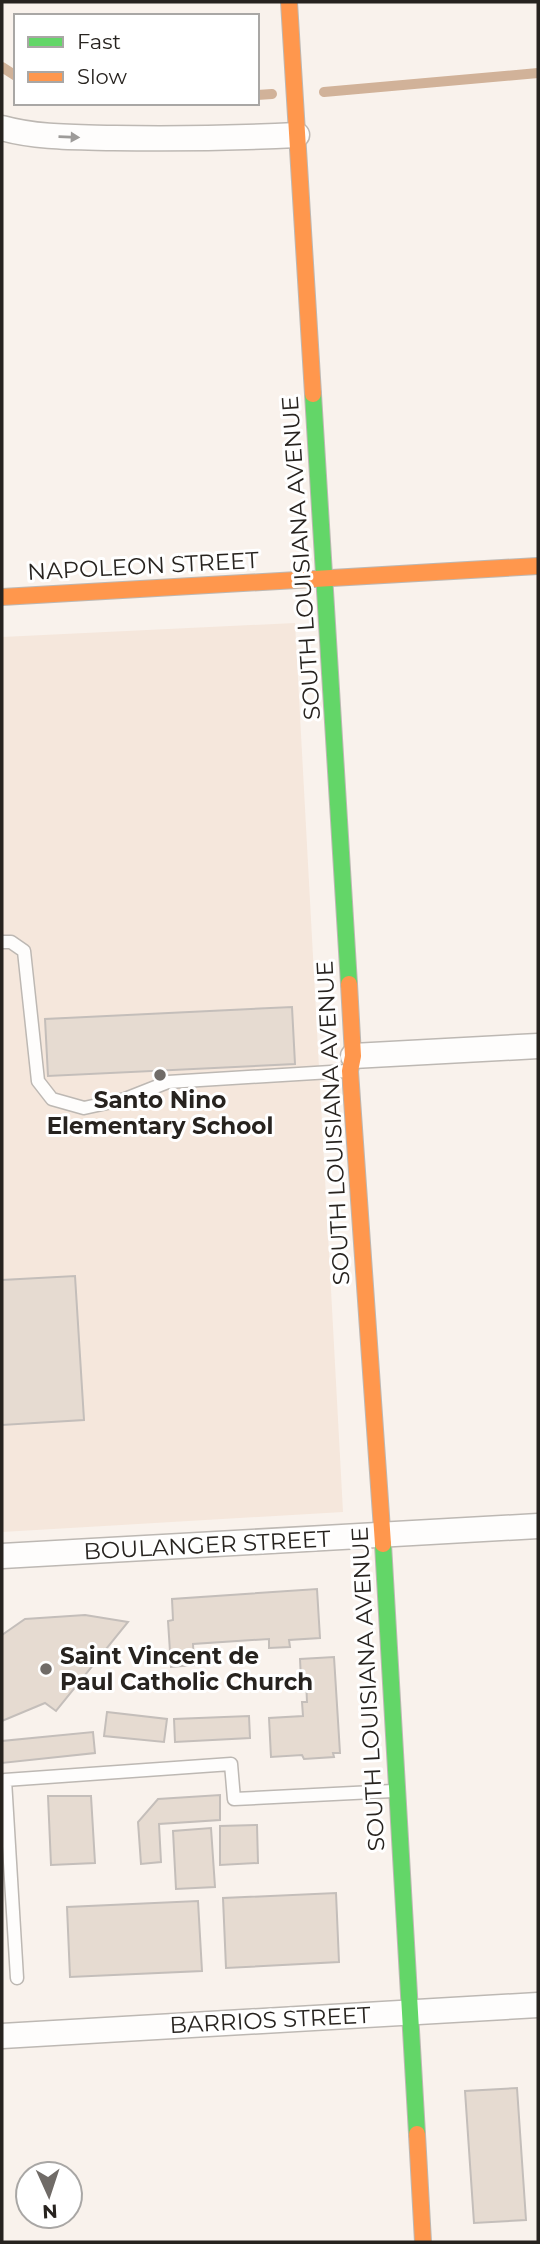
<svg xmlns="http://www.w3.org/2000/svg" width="540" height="2244" viewBox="0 0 540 2244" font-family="Montserrat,sans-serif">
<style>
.built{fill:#f5e7dc}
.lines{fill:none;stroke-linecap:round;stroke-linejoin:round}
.stream{stroke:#d1b299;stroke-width:10}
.building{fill:#e6dbd1;stroke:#c4beba;stroke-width:2}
.lane-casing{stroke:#bdb8b3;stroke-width:15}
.street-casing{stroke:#bdb8b3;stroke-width:27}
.fast-casing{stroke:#bdb8b3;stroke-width:18}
.slow-casing{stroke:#bdb8b3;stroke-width:18}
.lane{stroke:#fefdfc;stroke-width:12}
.street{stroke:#fefdfc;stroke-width:24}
.fast{stroke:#63d668;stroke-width:16}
.slow{stroke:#ff974d;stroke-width:16}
.oneway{fill:#9d9b99}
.poi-dot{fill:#706b67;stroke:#fff;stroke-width:2.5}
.labels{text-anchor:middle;stroke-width:6;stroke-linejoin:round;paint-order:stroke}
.street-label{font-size:23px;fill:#27231f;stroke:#fff}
.poi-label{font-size:23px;font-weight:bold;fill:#27231f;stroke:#fff}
</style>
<rect width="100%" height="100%" fill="#f9f2ec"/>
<path class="built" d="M295,623L343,1512L2,1532V637Z"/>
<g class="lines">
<path class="stream" d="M2,67L16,76
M324,92L538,73
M257,95L272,94"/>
</g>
<path class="building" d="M292,1007L295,1064L48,1076L45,1019Z
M75,1276L84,1420L2,1425V1280Z
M317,1589L320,1638L289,1640L290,1647L269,1648V1639L193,1644L194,1665L171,1667L168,1621L173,1620L172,1599Z
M85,1615L128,1622L56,1711L45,1703L2,1721V1635L25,1619Z
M334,1657L340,1753H333L334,1757L304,1759L302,1755L271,1757L269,1718L303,1716L302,1702H307L306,1680H301L300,1659Z
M107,1712L167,1719L164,1742L104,1736Z
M249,1716L250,1738L175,1742L174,1719Z
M93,1732L95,1753L2,1763V1741Z
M220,1795V1820L159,1824L161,1862L141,1864L138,1822L158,1799Z
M48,1796H91L95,1863L51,1865Z
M257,1825L258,1863L220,1865V1826Z
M211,1828L215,1887L176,1889L173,1831Z
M336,1893L339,1962L226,1968L223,1898Z
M198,1901L202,1971L70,1977L67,1907Z
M517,2088L526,2220L474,2223L465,2091Z"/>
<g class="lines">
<g class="lane-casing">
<path id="lane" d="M2,942H11L24,951L38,1081L52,1099L84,1108L125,1099L168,1082L347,1071
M17,1978L5,1780L231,1764L234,1799L393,1791"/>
</g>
<g class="street-casing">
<path id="street" d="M2,128C38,138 76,137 114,138C175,139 236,138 297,135
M353,1056L538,1046
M2,1556L538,1526
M2,2036L538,2005"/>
</g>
<g class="fast-casing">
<path id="fast" d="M313,394L349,984
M383,1544L417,2134"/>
</g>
<g class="slow-casing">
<path id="slow" d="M289,2L313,394
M2,597L538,566
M349,984L353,1056L350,1071L383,1544
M417,2134L423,2242"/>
</g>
<use href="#lane" class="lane"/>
<use href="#street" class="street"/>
<use href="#fast" class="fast"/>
<use href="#slow" class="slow"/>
</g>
<defs><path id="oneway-solid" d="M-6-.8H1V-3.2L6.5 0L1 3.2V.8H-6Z" transform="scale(1.75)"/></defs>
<use class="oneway" href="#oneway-solid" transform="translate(69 137) rotate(2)"/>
<g class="poi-dot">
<circle cx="160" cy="1075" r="7"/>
<circle cx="46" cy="1669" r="7"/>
</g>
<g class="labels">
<g class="street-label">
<text transform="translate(301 558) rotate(-94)" y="8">SOUTH LOUISIANA AVENUE</text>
<text transform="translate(143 566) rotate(-3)" y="8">NAPOLEON STREET</text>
<text transform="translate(333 1123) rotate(-93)" y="8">SOUTH LOUISIANA AVENUE</text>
<text transform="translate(207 1545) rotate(-3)" y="8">BOULANGER STREET</text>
<text transform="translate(368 1689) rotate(-93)" y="8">SOUTH LOUISIANA AVENUE</text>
<text transform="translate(270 2020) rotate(-3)" y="8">BARRIOS STREET</text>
</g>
<g class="poi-label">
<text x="160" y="1108">Santo Nino<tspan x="160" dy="26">Elementary School</tspan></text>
<text x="60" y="1664" text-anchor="start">Saint Vincent de<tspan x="60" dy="26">Paul Catholic Church</tspan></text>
</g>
</g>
<rect width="540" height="2244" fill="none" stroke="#27231f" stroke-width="7"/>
<rect x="14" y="14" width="245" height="91" fill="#ffffff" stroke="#a9a7a5" stroke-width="2"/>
<rect x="28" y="37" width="35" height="10" fill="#63d668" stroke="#a9a7a5" stroke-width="2"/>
<text x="77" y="49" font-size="21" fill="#27231f">Fast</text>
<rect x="28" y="72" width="35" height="10" fill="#ff974d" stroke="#a9a7a5" stroke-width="2"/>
<text x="77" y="84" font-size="21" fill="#27231f">Slow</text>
<g transform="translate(49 2195) rotate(177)"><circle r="33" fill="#ffffff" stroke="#a9a7a5" stroke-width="2"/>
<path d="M0-5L12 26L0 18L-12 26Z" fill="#706b67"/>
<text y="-10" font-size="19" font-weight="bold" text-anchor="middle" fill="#27231f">N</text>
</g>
</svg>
